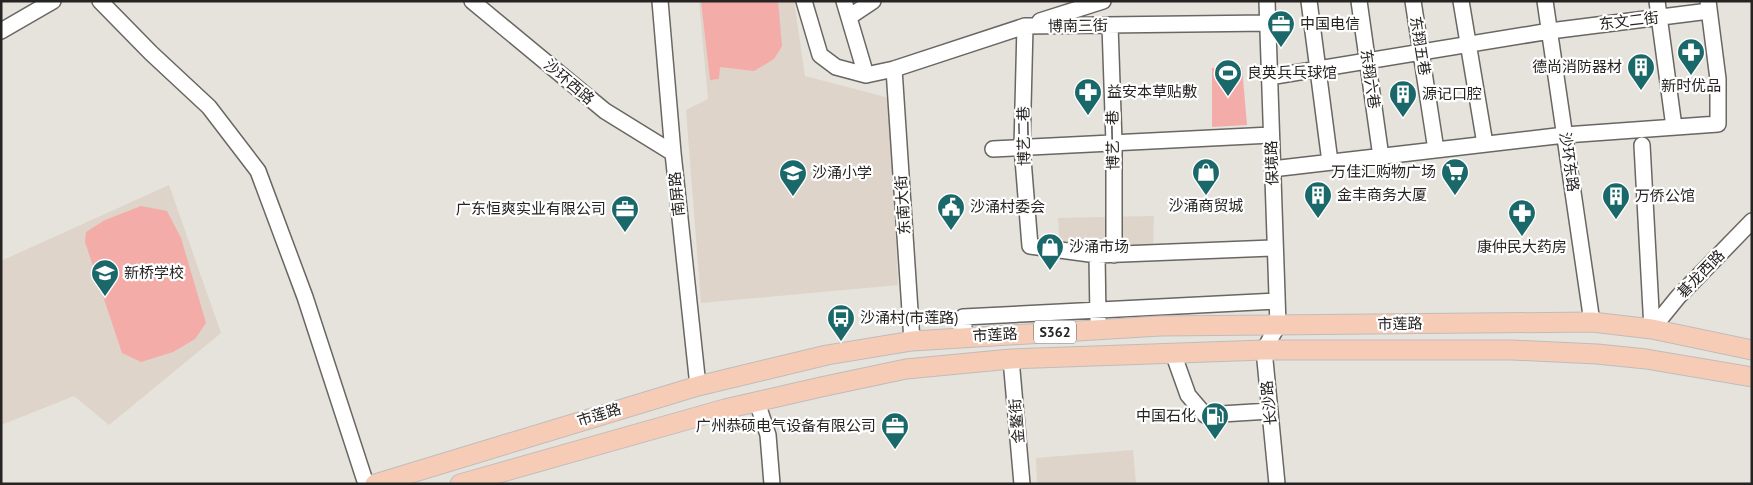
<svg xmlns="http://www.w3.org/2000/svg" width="1753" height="485" viewBox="0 0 1753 485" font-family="'PT Sans','Noto Sans SC',sans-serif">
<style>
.built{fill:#ded4c9}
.green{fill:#f3aca8}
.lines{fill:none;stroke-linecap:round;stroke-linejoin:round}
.minor-casing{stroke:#6a6662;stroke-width:18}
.major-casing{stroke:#bebdbd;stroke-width:21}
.minor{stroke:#fff;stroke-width:15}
.major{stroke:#f7ccb6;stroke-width:19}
.labels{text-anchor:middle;stroke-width:4.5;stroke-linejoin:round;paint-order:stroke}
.shield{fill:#fff;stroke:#676664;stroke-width:1}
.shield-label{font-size:14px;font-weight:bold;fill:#262422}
.street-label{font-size:15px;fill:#262422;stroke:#fff}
.poi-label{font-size:15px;fill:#262422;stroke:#fff;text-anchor:start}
</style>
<rect width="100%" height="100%" fill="#e6e2dc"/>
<path class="built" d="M699,1H794L805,76L889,98L898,285L701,303L686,110L708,99Z
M169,185L221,333L109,425L74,396L1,425V261Z
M1154,216L1153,245L1060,247L1058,218Z
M1133,450L1136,484H1037L1036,458Z"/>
<path class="green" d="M701,1H778L782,46L774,59L754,71L720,67L719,79L710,80Z
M1242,67L1247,125L1212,127V68Z
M141,206L167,211L181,238L206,323L195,339L173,352L141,362L122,353L85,242L86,232L105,220Z"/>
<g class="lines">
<g class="minor-casing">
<path id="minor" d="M100,1L151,53L209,107L258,171L305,297L366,484
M472,1L605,111L673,153
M660,1L673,153L698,386
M804,1L820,55L836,67L866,75L894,69L1025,26L1268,23
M844,1L866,75
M1267,1L1278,325L1264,350L1277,484
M1309,1L1330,162
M1359,1L1381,157
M1413,1L1436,150
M1461,1L1485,144
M1545,1L1592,322
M1657,1L1674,127
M849,17L873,1
M1040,21L1103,1
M1110,25L1114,143V255
M1025,26L1022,147L1030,246
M1,31L53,1
M894,69L912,341
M1269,77L1550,31L1709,11
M1642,145L1652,329
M993,149L1271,135
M1272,169L1565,135L1718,124V79L1708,1
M1030,246L1097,255L1275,248
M1097,255L1098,319
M1652,329L1678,297L1752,221
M965,337L963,317L1277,301
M1173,353L1188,395L1205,415L1270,411
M1011,359L1022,484
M757,402L768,435L772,484"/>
</g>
<g class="major-casing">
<path id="major" d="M375,484L698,386L827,355L912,341L1160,326L1592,322L1652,329L1752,350
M460,484L725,409L821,387L906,369L1011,359L1264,350H1512L1597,354L1646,359L1752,377"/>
</g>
<use href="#minor" class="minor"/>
<use href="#major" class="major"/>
</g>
<defs>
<g id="office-pin" transform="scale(1.4375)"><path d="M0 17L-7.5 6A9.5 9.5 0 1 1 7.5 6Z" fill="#1a686a" stroke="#fff"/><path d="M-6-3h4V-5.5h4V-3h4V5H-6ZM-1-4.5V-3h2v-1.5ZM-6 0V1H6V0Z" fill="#fff"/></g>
<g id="pharmacy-pin" transform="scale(1.4375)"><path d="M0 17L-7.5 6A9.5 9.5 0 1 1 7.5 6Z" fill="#1a686a" stroke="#fff"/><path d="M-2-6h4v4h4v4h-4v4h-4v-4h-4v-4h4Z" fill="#fff"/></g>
<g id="building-pin" transform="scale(1.4375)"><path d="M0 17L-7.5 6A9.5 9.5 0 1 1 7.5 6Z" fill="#1a686a" stroke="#fff"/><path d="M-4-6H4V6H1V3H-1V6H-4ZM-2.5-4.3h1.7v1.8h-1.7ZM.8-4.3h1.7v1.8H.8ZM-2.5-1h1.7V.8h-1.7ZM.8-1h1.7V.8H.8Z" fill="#fff"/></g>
<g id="stadium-pin" transform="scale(1.4375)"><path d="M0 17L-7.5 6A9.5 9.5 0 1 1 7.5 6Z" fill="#1a686a" stroke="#fff"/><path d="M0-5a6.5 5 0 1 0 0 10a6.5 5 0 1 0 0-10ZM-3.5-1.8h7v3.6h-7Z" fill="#fff"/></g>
<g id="shop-pin" transform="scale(1.4375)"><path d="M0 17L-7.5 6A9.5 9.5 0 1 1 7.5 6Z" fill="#1a686a" stroke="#fff"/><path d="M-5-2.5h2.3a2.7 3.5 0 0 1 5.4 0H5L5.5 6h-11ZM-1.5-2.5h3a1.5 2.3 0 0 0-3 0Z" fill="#fff"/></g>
<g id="supermarket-pin" transform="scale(1.4375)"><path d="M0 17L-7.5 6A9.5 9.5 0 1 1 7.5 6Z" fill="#1a686a" stroke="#fff"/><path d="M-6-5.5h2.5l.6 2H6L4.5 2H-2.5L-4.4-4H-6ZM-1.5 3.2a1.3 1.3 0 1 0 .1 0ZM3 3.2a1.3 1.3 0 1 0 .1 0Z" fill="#fff"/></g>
<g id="school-pin" transform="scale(1.4375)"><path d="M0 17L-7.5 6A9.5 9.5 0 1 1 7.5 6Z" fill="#1a686a" stroke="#fff"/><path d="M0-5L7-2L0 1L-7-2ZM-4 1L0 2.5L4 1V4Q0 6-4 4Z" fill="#fff"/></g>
<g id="civic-pin" transform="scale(1.4375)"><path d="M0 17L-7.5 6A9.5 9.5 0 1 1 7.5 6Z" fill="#1a686a" stroke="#fff"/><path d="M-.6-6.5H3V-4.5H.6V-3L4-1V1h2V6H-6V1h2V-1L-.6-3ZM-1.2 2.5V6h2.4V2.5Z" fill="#fff"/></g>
<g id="bus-pin" transform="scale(1.4375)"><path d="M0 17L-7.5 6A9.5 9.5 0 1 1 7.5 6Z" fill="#1a686a" stroke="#fff"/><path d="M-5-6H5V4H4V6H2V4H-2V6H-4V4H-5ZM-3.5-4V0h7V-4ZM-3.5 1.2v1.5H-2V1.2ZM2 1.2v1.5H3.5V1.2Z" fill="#fff"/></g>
<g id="fuel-pin" transform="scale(1.4375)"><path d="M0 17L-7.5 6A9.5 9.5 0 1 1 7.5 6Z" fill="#1a686a" stroke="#fff"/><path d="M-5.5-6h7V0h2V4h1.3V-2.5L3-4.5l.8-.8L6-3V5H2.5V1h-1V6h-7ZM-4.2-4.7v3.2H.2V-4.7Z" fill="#fff"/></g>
</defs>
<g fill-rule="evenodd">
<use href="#office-pin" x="1281" y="24"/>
<use href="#pharmacy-pin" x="1691" y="52"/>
<use href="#building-pin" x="1641" y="67"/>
<use href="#stadium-pin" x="1228" y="73"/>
<use href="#pharmacy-pin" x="1088" y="92"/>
<use href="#building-pin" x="1403" y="94"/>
<use href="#shop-pin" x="1206" y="172"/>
<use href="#supermarket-pin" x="1455" y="172"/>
<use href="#school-pin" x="793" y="173"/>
<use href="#building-pin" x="1318" y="195"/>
<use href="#building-pin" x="1616" y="196"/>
<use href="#civic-pin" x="951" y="207"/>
<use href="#office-pin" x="625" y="209"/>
<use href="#pharmacy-pin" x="1522" y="213"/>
<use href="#shop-pin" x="1050" y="247"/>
<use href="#school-pin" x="105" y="273"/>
<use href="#bus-pin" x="841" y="318"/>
<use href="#fuel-pin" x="1215" y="416"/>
<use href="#office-pin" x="895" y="426"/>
</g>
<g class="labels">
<rect class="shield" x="1034" y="320.5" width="42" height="23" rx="4"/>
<g class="shield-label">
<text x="1055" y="337">S362</text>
</g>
<g class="street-label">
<text transform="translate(1629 21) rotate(-7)" y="5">东文二街</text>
<text transform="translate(1078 26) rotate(-1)" y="5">博南三街</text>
<text transform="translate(1420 46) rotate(81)" y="5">东翔五巷</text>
<text transform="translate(1370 79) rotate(82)" y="5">东翔六巷</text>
<text transform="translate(569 82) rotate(40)" y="5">沙环西路</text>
<text transform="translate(1024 136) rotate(-91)" y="5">博艺二巷</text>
<text transform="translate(1113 140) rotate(-91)" y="5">博艺一巷</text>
<text transform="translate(1569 162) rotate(82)" y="5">沙环东路</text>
<text transform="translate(1272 163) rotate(-92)" y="5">保境路</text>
<text transform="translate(677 194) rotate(-96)" y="5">南屏路</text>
<text transform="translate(903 205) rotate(-94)" y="5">东南大街</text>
<text transform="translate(1701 274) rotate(-46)" y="5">碁龙西路</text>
<text transform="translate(1400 324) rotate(-1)" y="5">市莲路</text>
<text transform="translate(995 335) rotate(-3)" y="5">市莲路</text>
<text transform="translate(1269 403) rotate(-96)" y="5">长沙路</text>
<text transform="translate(599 415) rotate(-17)" y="5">市莲路</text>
<text transform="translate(1017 421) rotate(-95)" y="5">金鳌街</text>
</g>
<g class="poi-label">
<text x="1300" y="29">中国电信</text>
<text x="1622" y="72" text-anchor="end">德尚消防器材</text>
<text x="1247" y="78">良英兵乓球馆</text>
<text x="1691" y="91" text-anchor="middle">新时优品</text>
<text x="1107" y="97">益安本草贴敷</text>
<text x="1422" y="99">源记口腔</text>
<text x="1436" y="177" text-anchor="end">万佳汇购物广场</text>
<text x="812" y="178">沙涌小学</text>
<text x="1337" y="200">金丰商务大厦</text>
<text x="1635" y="201">万侨公馆</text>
<text x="1206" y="211" text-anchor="middle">沙涌商贸城</text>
<text x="970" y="212">沙涌村委会</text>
<text x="606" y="214" text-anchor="end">广东恒爽实业有限公司</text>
<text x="1069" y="252">沙涌市场</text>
<text x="1522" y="252" text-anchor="middle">康仲民大药房</text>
<text x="124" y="278">新桥学校</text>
<text x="860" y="323">沙涌村(市莲路)</text>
<text x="1196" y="421" text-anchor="end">中国石化</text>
<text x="876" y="431" text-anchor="end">广州恭硕电气设备有限公司</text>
</g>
</g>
<rect width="1753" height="485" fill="none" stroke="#262422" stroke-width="5"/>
</svg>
